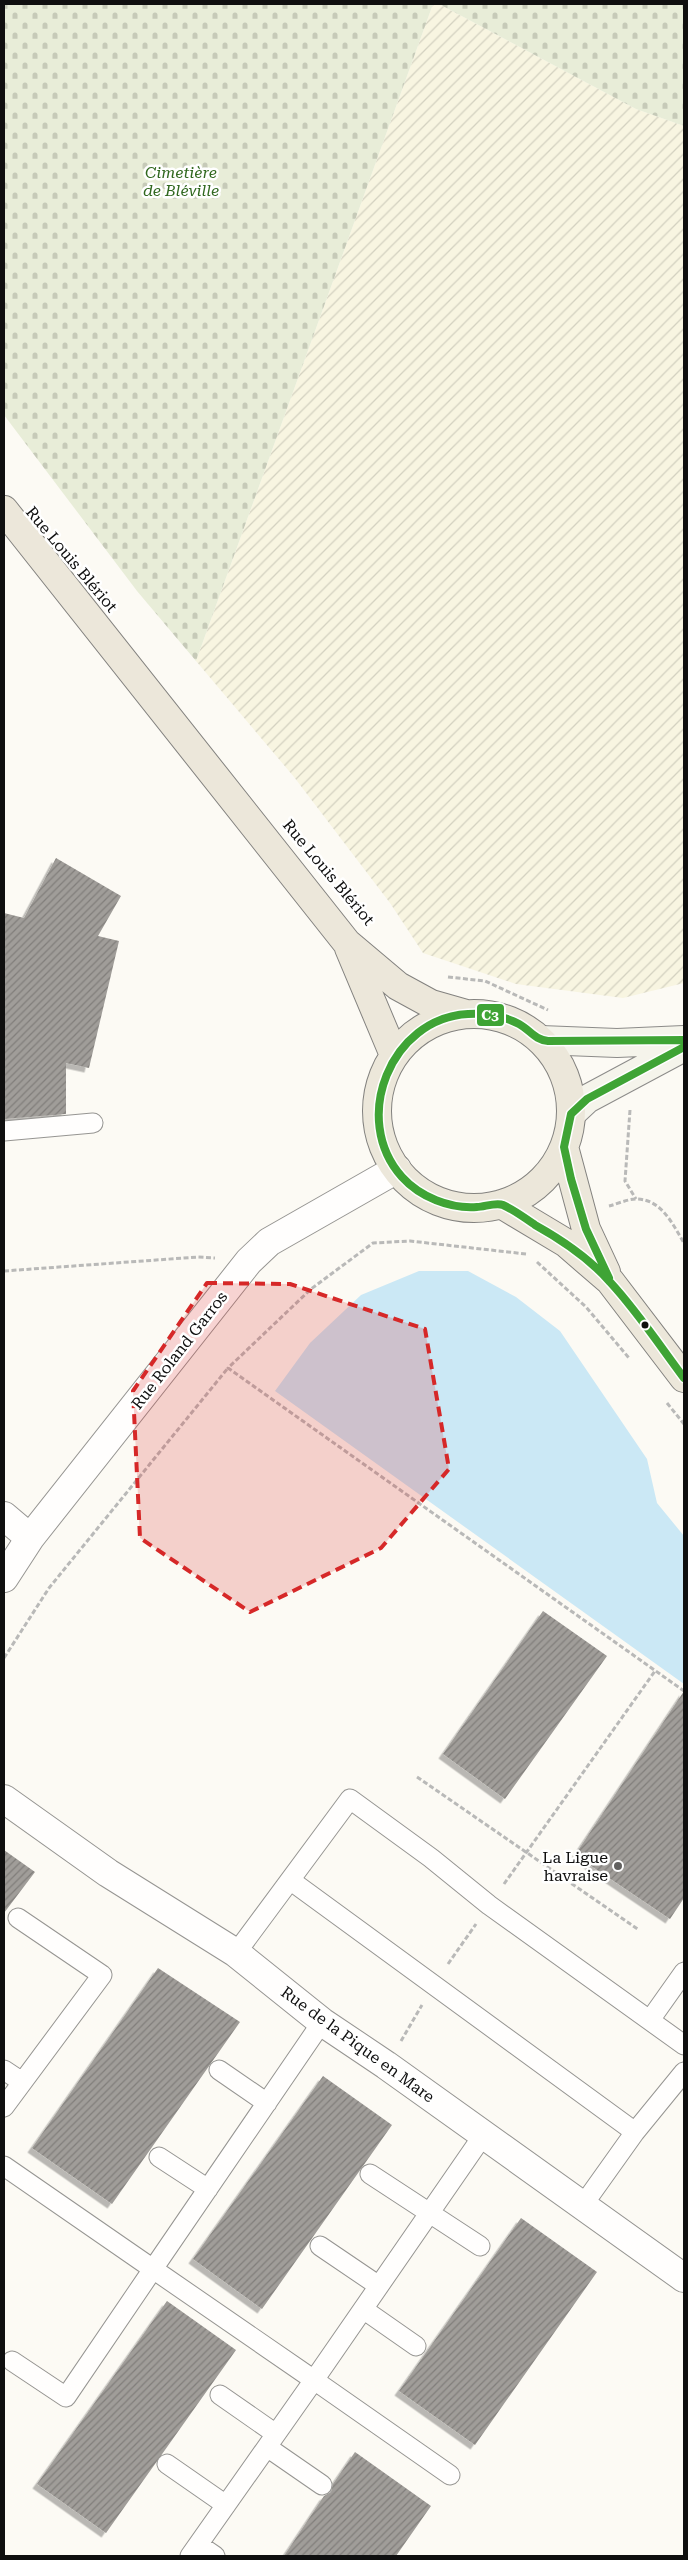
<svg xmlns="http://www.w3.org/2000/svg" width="688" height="2560" viewBox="0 0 688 2560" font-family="'Roboto Serif',serif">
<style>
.farmland{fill:url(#farmland-furrows)}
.cemetery{fill:url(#cemetery-stones)}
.water{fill:#cbe8f5}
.building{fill:url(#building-hatch);filter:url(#shadow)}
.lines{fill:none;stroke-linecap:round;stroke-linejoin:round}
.service-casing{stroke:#969592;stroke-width:21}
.minor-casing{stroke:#969592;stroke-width:30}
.secondary-casing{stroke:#8c8b89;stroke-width:30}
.primary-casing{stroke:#83827f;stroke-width:30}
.path{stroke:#b9b9b8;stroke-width:3;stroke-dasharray:5 2.5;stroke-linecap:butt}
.service{stroke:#fffefd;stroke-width:19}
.minor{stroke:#fffefd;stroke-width:28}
.secondary{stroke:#f5f4eb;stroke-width:28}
.primary{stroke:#ece7da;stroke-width:28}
.bus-1-casing{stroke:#fff;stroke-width:11}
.bus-1{stroke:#3fa435;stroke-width:8}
.marked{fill:#d62828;fill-opacity:0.2;stroke:#d62828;stroke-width:4;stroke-dasharray:10 6;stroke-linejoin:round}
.bus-dot{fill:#0f0f0f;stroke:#fff;stroke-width:2}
.poi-dot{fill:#62615f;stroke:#fff;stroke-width:2}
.labels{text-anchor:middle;stroke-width:5;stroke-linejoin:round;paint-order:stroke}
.park-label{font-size:16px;font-style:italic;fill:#30681f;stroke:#fff}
.street-label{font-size:16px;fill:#0f0f0f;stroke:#fff}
.poi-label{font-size:16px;fill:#0f0f0f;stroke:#fff;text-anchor:end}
.line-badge{stroke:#fff;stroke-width:2}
.badge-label{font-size:14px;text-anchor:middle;font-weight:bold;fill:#fff}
</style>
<defs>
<pattern id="farmland-furrows" width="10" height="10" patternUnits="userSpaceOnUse" patternTransform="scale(1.25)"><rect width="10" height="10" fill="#f8f5e1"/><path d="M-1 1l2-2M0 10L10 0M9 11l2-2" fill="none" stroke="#d3d1c0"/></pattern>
<pattern id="cemetery-stones" width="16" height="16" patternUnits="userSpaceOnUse" patternTransform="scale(1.25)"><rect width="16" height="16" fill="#e8edd8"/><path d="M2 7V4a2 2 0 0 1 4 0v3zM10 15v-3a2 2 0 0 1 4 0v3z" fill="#c6cab8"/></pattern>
<pattern id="building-hatch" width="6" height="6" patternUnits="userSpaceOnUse" patternTransform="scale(1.25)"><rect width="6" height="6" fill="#a09d99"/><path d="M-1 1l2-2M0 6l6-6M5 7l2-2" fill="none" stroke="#817e7b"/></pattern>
<filter id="shadow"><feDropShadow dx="-4.5" dy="4.5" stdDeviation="0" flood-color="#0004"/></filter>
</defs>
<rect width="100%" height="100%" fill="#fcfaf4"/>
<path class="farmland" d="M433,4H439L636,109L684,126V983L623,998L516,984L423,953L390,903L294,777L196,661Z"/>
<path class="cemetery" d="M4,4H433L196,661L137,591L4,415Z
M439,4H684V126L636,109Z"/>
<path class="water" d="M419,1271H468L516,1297L560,1331L647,1459L657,1503L684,1536V1684L275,1391L310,1343L361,1295Z"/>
<path class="building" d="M56,858L121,896L98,936L119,941L89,1068L66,1063V1114L4,1119V913L24,918Z
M543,1611L607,1656L505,1799L443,1754Z
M684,1691V1898L670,1919L575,1855Z
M4,1850L35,1872L4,1913Z
M158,1968L240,2022L112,2204L32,2148Z
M323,2076L392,2125L262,2309L193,2259Z
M521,2218L597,2272L475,2445L399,2391Z
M167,2301L236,2350L106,2533L37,2484Z
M355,2452L431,2506L396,2556H284L324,2496L331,2492L333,2484Z"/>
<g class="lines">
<g class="service-casing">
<path id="service" d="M4,1131L93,1123
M290,1880L635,2132L684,2072
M236,1953L350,1799L431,1858L489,1905L684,2045
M650,2020L684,1972
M4,2070L22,2082
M219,2070L267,2103
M4,2107L102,1975L18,1918
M159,2157L208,2189
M4,2166L153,2269L322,2022
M370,2174L480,2246
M583,2205L635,2132
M320,2246L379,2286
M363,2309L416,2346
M12,2361L66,2397L153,2269L314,2380L484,2134
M220,2395L276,2434
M267,2447L322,2485
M167,2464L226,2505
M199,2545L215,2556
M190,2556L314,2380L450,2475"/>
</g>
<g class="minor-casing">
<path id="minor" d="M4,1516L30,1538
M4,1578L30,1538L249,1261L269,1242L397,1169
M4,1799L108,1873L236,1953L322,2022L386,2065L684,2278"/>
</g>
<g class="secondary-casing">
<path id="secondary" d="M541,1040L617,1043L684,1040
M571,1114L587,1099L684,1047"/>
</g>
<g class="primary-casing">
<path id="primary" d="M4,510L347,943L398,986L431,1004L466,1014
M349,948L394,1055
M377 1111a97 97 0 1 1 194 0a97 97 0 1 1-194 0Z
M564,1147L586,1229L606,1272
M501,1204L566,1243L610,1281L684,1378"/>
</g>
<path class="path" d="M448,977L485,981L548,1010
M630,1110L625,1181L636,1199
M609,1206C617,1204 628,1199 636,1199C662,1199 673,1225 684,1243
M526,1254L410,1241L373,1243L311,1289L228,1368L684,1691
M537,1262L586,1307L629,1358
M4,1271L198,1257L215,1258
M667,1403L684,1424
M4,1658L49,1588L228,1368
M417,1777L639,1930
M504,1884L655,1671
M448,1964L476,1924
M401,2041L422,2005"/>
<use href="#service" class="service"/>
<use href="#minor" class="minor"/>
<use href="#secondary" class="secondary"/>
<use href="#primary" class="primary"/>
<g class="bus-1-casing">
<path id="bus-1" d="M684,1040L548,1041C535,1040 530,1030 519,1024C504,1016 485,1013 468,1014C391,1018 350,1119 402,1177C420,1197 450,1209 477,1207C484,1207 496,1202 503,1205C514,1210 525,1218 535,1225C562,1240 589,1258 610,1282C637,1311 660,1346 684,1378
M609,1278L586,1229L571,1179L564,1147L571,1114L587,1099L684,1047"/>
</g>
<use href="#bus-1" class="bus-1"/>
</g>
<path class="marked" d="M207,1283L290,1284L425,1329L449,1469L381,1548L250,1612L140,1538L133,1391Z"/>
<circle class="bus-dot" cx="645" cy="1325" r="4.5"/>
<circle class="poi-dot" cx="618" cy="1866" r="5"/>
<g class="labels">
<g class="park-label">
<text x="181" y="178">Cimetière<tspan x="181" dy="18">de Bléville</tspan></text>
</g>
<g class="street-label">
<text transform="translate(72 559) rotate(50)" y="6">Rue Louis Blériot</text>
<text transform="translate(329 872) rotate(50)" y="6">Rue Louis Blériot</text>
<text transform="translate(179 1350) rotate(-52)" y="6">Rue Roland Garros</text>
<text transform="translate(358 2044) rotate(36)" y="6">Rue de la Pique en Mare</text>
</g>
<g class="poi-label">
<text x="608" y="1863">La Ligue<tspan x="608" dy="18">havraise</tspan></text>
</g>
</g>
<rect class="line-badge" x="476" y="1003" width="29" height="24" rx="5" fill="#3fa435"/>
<g class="badge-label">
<text x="490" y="1020">C3</text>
</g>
<rect width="688" height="2560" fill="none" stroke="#0f0f0f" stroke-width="10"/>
</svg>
